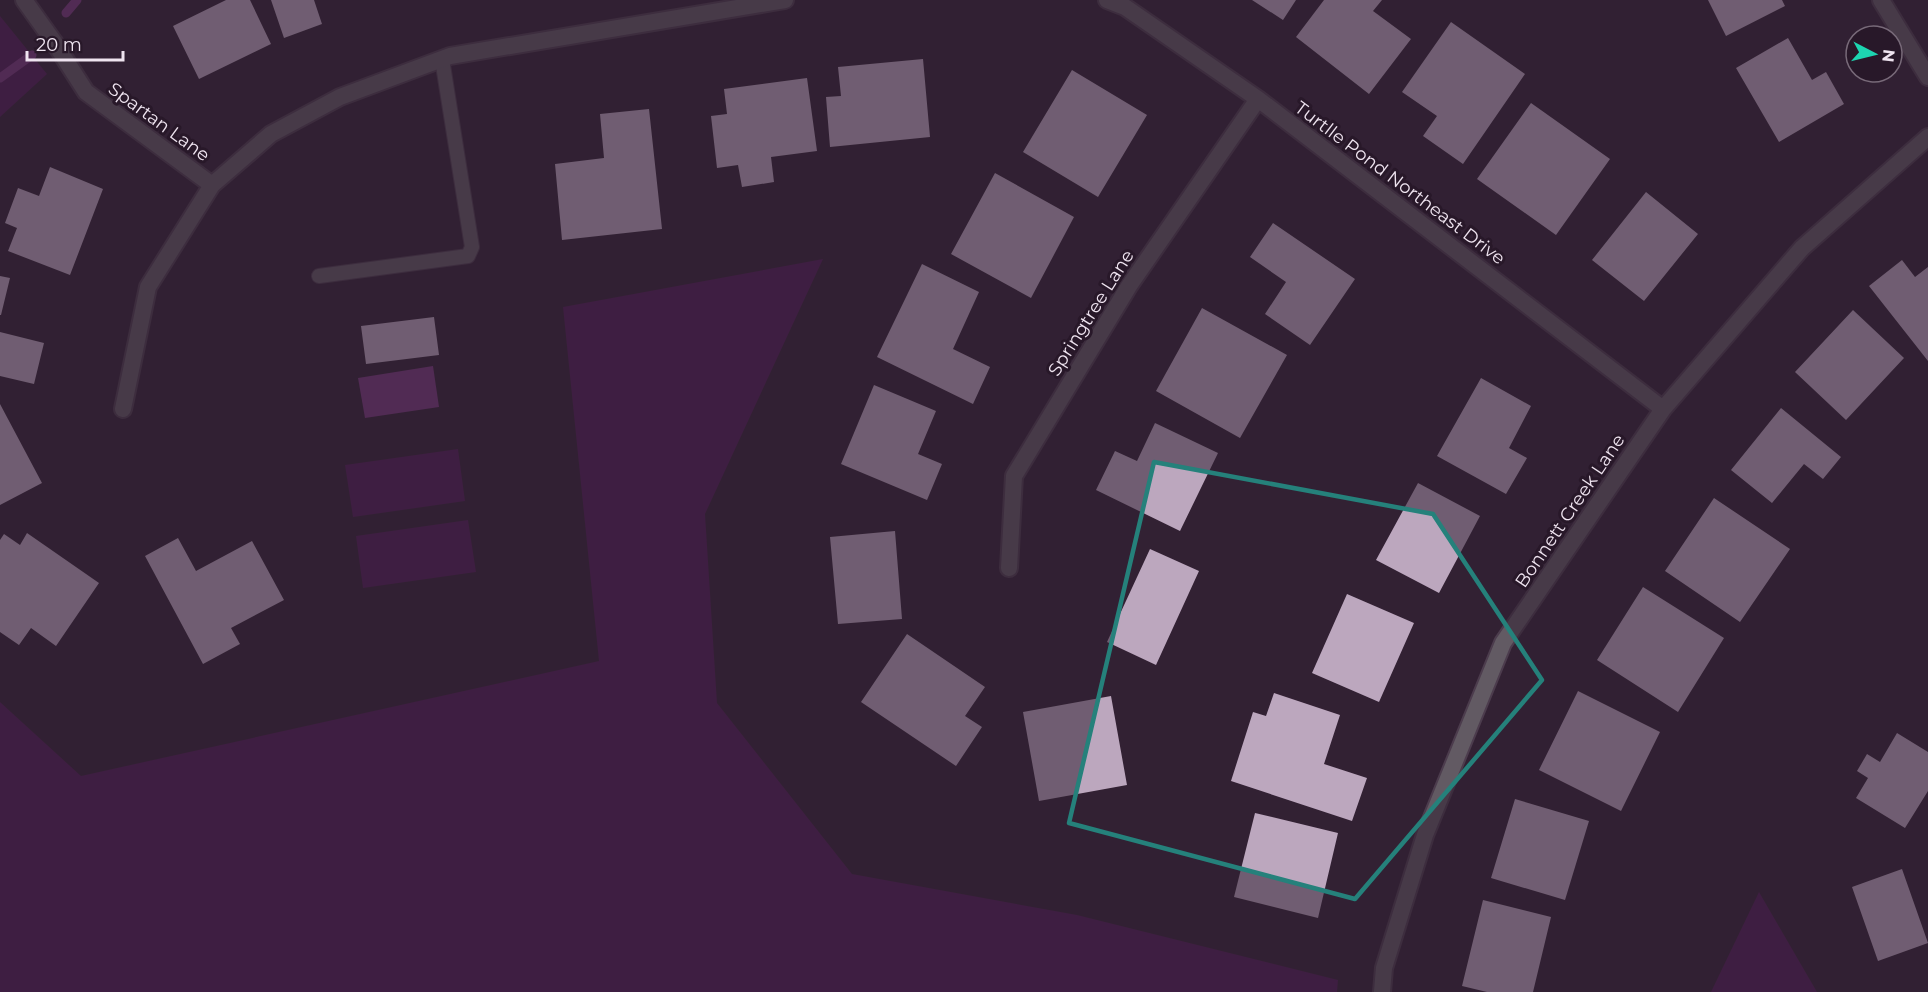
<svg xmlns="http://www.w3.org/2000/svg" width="1928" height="992" viewBox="0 0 1928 992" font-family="Montserrat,sans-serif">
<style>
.green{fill:#4f1c54}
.water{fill:#78387d}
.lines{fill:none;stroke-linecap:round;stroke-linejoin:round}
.stream{stroke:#78387d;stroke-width:9}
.building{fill:#bca7be}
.service-casing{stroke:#4c3c4d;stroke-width:16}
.minor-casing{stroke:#4c3c4d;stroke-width:20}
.service{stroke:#625a63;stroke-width:14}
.minor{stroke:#625a63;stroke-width:16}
.marked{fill:none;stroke:#25817b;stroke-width:4.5;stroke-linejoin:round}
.labels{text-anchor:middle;stroke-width:6;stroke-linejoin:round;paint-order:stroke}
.street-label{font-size:18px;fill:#efe4f0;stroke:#281829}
</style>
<rect width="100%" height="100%" fill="#322133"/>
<path class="green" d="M0,16L47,74L0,117Z
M823,259L705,514L717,703L852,874L1077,915L1338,980L1337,992H0V702L81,776L599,661L563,307Z
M458,449L465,501L353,517L345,465Z
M468,520L476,572L363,588L356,536Z
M1759,892L1817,992H1711Z"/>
<path class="water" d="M433,366L439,407L365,418L358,378Z"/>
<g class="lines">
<path class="stream" d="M66,13L77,0
M0,78L32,55"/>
</g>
<path class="building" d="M226,0H250L271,44L199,79L173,26Z
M271,0H314L322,24L284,38Z
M1252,0H1296L1283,20Z
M1324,0H1382L1373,11L1411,39L1369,94L1296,37Z
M1708,0H1782L1785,6L1726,36Z
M1451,22L1525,74L1463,164L1423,136L1437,116L1402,92Z
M1788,38L1812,80L1826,72L1844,104L1779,142L1736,68Z
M923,59L930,137L830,147L826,97L841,96L838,67Z
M1072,70L1147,115L1098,197L1023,152Z
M807,78L817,151L771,157L774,182L742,187L738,165L717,168L711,116L727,114L724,89Z
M1531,103L1610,159L1556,235L1477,179Z
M649,109L662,229L562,240L555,164L604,158L600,114Z
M50,167L103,189L70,275L8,251L17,228L5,223L18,188L39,196Z
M995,173L1074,217L1031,298L951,254Z
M1646,192L1698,234L1644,301L1592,260Z
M1273,223L1355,279L1310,345L1265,314L1286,282L1250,257Z
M1902,260L1915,277L1928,267V361L1869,286Z
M922,264L979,292L953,349L990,367L973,404L877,357Z
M0,276L10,278L1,315H0Z
M1202,308L1287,355L1240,438L1156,391Z
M1853,310L1904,358L1846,420L1795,372Z
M434,317L439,355L366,364L361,326Z
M0,332L44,343L34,384L0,376Z
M1481,378L1531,406L1509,448L1527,458L1506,494L1437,456Z
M874,385L936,411L918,454L942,464L927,500L841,464Z
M0,404L42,483L0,505Z
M1781,408L1841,457L1823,479L1804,464L1772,503L1731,470Z
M1155,423L1218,453L1180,531L1096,490L1115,451L1137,461Z
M1418,483L1480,516L1439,593L1376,560Z
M1714,498L1790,549L1740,622L1665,571Z
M895,531L902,619L838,624L830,537Z
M27,533L99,583L56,646L31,628L19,645L0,632V540L4,534L20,545Z
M178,538L196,571L252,541L284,600L231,628L240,644L203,664L145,556Z
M1150,549L1199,571L1156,665L1107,642Z
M1643,587L1724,638L1678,712L1597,660Z
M1347,594L1414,623L1379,702L1312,673Z
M907,634L985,687L965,716L982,727L956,766L861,702Z
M1578,691L1660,732L1621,811L1539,770Z
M1274,693L1340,715L1324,764L1367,778L1352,821L1231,781L1253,712L1266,716Z
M1111,696L1127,785L1039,801L1023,712Z
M1897,733L1928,752V791L1905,828L1856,798L1868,778L1857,771L1867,754L1880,762Z
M1515,799L1589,821L1565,900L1491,878Z
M1255,813L1338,833L1318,918L1234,897Z
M1902,869L1928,943L1878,961L1852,887Z
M1483,900L1551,917L1533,992H1487L1462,986Z"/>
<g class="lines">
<g class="service-casing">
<path id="service" d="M319,276L468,256L472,247L442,59"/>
</g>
<g class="minor-casing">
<path id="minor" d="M24,0L54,42L86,92L212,185
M1107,0L1125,7L1258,99L1663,409
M1881,0L1928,77
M123,409L148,287L212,185L271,134L340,97L450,56L785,0
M1009,568L1014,476L1129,286L1258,99
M1382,992L1384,968L1425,835L1503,643L1663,409L1802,248L1928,137"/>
</g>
<use href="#service" class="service"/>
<use href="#minor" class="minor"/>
</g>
<path d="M0 0H1928V992H0ZM1154,462L1433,514L1542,680L1355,899L1069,823Z" fill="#322133" fill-opacity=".55" fill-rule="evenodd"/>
<path class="marked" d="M1154,462L1433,514L1542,680L1355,899L1069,823Z"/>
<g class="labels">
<g class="street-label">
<text transform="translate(159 122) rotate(36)" y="6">Spartan Lane</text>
<text transform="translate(1400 183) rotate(37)" y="6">Turtlle Pond Northeast Drive</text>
<text transform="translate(1091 313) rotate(-58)" y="6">Springtree Lane</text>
<text transform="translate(1570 511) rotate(-56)" y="6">Bonnett Creek Lane</text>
</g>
</g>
<g transform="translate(1874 54) rotate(97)"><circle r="28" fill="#281829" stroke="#786a79" stroke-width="1.5"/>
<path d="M0-4.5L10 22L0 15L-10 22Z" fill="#1dd5b1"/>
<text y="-9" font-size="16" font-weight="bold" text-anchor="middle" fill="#efe4f0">N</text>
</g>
<path d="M27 51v9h96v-9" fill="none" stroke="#efe4f0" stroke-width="3"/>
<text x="36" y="51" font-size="18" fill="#efe4f0" stroke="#281829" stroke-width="4.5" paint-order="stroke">20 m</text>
</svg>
